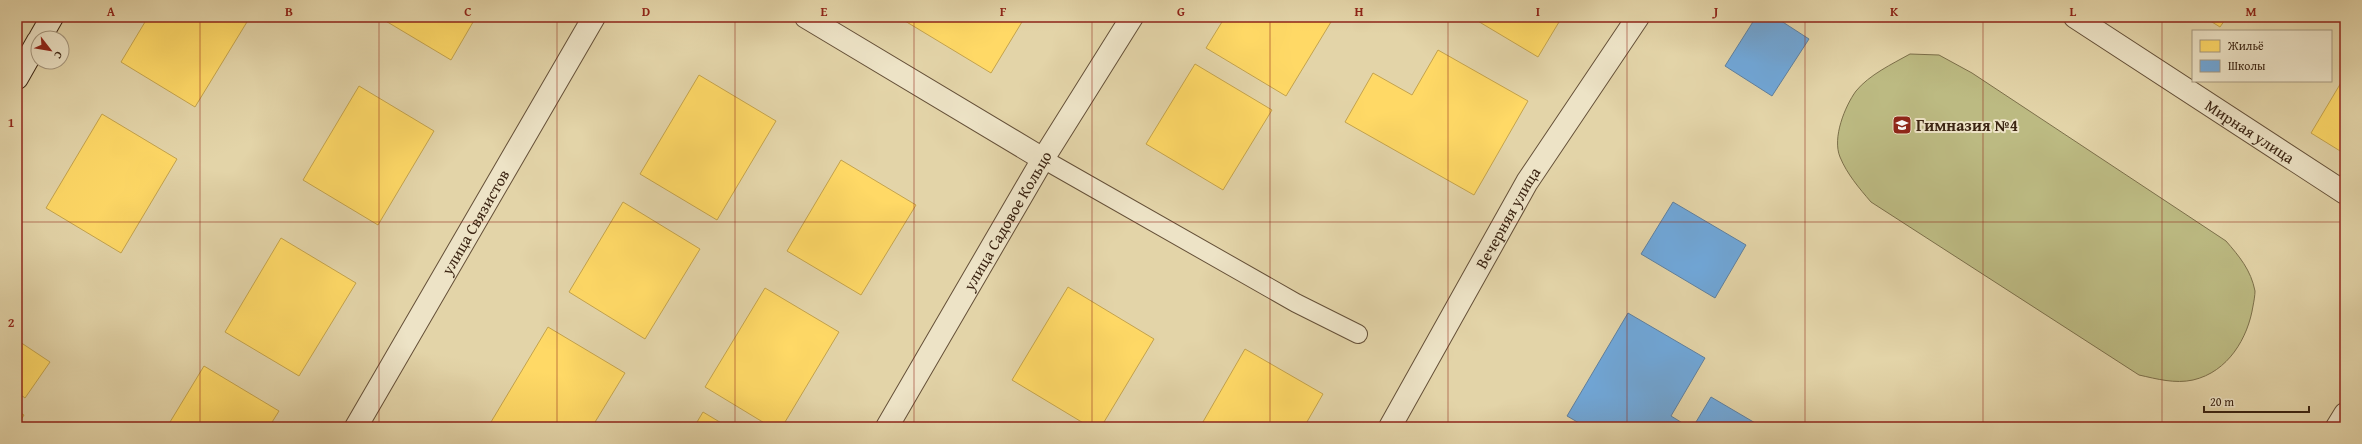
<svg xmlns="http://www.w3.org/2000/svg" width="2362" height="444" viewBox="0 0 2362 444" font-family="'Gentium Book Plus',serif">
<style>
.green{fill:#bcba82;stroke:#7c6f4a}
.homes{fill:#ffd966;stroke:#c4a34d}
.schools{fill:#6fa8dc;stroke:#5f809f}
.lines{fill:none;stroke-linecap:round;stroke-linejoin:round}
.service-casing{stroke:#655038;stroke-width:20}
.minor-casing{stroke:#655038;stroke-width:24}
.tertiary-casing{stroke:#655038;stroke-width:24}
.secondary-casing{stroke:#3b2412;stroke-width:24}
.service{stroke:#ede3c6;stroke-width:18}
.minor{stroke:#ede3c6;stroke-width:22}
.tertiary{stroke:#ede3c6;stroke-width:22}
.secondary{stroke:#ede3c6;stroke-width:22}
.grid{fill:none;stroke:#8f2418;stroke-width:1;stroke-opacity:0.55}
.labels{text-anchor:middle;stroke-width:4;stroke-linejoin:round;paint-order:stroke}
.poi-label{font-size:16px;font-weight:bold;fill:#3b2412;stroke:#ede3c6;text-anchor:start}
.street-label{font-size:16px;fill:#3b2412;stroke:#ede3c6}
.neatline{fill:none;stroke:#8f2418;stroke-width:1.5}
.grid-label{font-size:13px;text-anchor:middle;font-weight:bold;fill:#8f2418}
</style>
<rect width="100%" height="100%" fill="#e3d4a8"/>
<filter id="stains"><feTurbulence type="fractalNoise" baseFrequency=".005" numOctaves="4"/><feColorMatrix values="0 0 0 0 .2 0 0 0 0 .09 0 0 0 0 .02 0 0 0 .5 -.17"/></filter>
<radialGradient id="worn" r=".72"><stop offset=".6" stop-color="#630" stop-opacity="0"/><stop offset="1" stop-color="#630" stop-opacity=".3"/></radialGradient>
<path class="green" d="M1910,54L1939,55L1972,73L2226,241C2239,256 2251,270 2255,291C2255,295 2254,301 2253,306C2248,338 2228,372 2193,380C2175,384 2157,379 2139,375L1871,202C1859,188 1847,174 1840,157C1832,138 1845,106 1856,91C1869,75 1892,64 1910,54Z"/>
<path class="homes" d="M148,17H250L195,107L121,62Z
M379,17H476L451,60Z
M908,17H1025L991,73L905,21Z
M1225,17H1334L1286,96L1206,48Z
M1471,17H1562L1538,57Z
M2204,17H2227L2220,27Z
M1438,50L1528,101L1474,195L1345,122L1373,73L1412,95Z
M1195,64L1272,110L1223,190L1146,144Z
M699,75L776,121L717,220L640,174Z
M2345,76V154L2311,133Z
M359,86L434,131L378,225L303,180Z
M102,114L177,159L121,253L46,208Z
M841,160L916,205L861,295L787,251Z
M623,202L700,249L645,339L569,292Z
M281,238L356,283L299,376L225,332Z
M1068,287L1154,339L1101,427H1090L1012,380Z
M765,288L839,332L782,427H771L705,387Z
M548,327L625,373L592,427H488Z
M17,340L50,362L25,398L17,392Z
M1245,349L1323,394L1304,427H1200Z
M204,366L279,411L269,427H167Z
M17,411L24,415L17,426Z
M703,412L728,427H694Z"/>
<path class="schools" d="M1756,17H1775L1809,39L1772,96L1725,66Z
M1673,202L1746,245L1715,298L1641,254Z
M1628,313L1705,358L1671,416L1689,427H1586L1567,416Z
M1711,397L1762,427H1693Z"/>
<g class="lines">
<g class="service-casing">
<path id="service" d="M1043,159L1296,303L1358,334"/>
</g>
<g class="minor-casing">
<g id="minor">
<path d="M806,17L1043,159"/>
<path id="s1" d="M2075,17L2345,193"/>
<path id="s2" d="M356,427L594,17"/>
<path id="s3" d="M1390,427L1527,182L1638,17"/>
</g>
</g>
<g class="tertiary-casing">
<g id="tertiary">
<path id="s4" d="M887,427L1043,159L1132,17"/>
<path d="M2337,427L2345,414"/>
</g>
</g>
<g class="secondary-casing">
<path id="secondary" d="M40,38L52,17
M17,78L38,41"/>
</g>
<use href="#service" class="service"/>
<use href="#minor" class="minor"/>
<use href="#tertiary" class="tertiary"/>
<use href="#secondary" class="secondary"/>
</g>
<path class="grid" d="M200,17V427M379,17V427M557,17V427M735,17V427M914,17V427M1092,17V427M1270,17V427M1448,17V427M1627,17V427M1805,17V427M1983,17V427M2162,17V427M17,222H2345"/>
<defs>
<g id="school-square" transform="scale(1)"><rect x="-9" y="-9" width="18" height="18" rx="4" fill="#8f2418" stroke="#ede3c6"/><path d="M0-5L7-2L0 1L-7-2ZM-4 1L0 2.5L4 1V4Q0 6-4 4Z" fill="#fff"/></g>
</defs>
<g fill-rule="evenodd">
<use href="#school-square" x="1902" y="125"/>
</g>
<g class="labels">
<g class="poi-label">
<text x="1916" y="131">Гимназия №4</text>
</g>
<g class="street-label">
<text dy="6" stroke="none"><textPath href="#s1" startOffset="209">Мирная улица</textPath></text>
<text dy="6" stroke="none"><textPath href="#s3" startOffset="240">Вечерняя улица</textPath></text>
<text dy="6" stroke="none"><textPath href="#s4" startOffset="239">улица Садовое Кольцо</textPath></text>
<text dy="6" stroke="none"><textPath href="#s2" startOffset="237">улица Связистов</textPath></text>
</g>
</g>
<rect width="2362" height="444" fill="none" stroke="#e3d4a8" stroke-width="44"/>
<rect x="2192" y="30" width="140" height="52" fill="#ede3c6" stroke="#a6977e"/>
<rect x="2200" y="40" width="20" height="12" fill="#ffd966" stroke="#a6977e"/>
<text x="2228" y="50" font-size="12" fill="#3b2412">Жильё</text>
<rect x="2200" y="60" width="20" height="12" fill="#6fa8dc" stroke="#a6977e"/>
<text x="2228" y="70" font-size="12" fill="#3b2412">Школы</text>
<g transform="translate(50 50) rotate(121)"><circle r="19" fill="#ede3c6" stroke="#a6977e"/>
<path d="M0-3L7 15L0 10L-7 15Z" fill="#8f2418"/>
<text y="-6" font-size="11" font-weight="bold" text-anchor="middle" fill="#3b2412">С</text>
</g>
<path d="M2204 406v6h105v-6" fill="none" stroke="#3b2412" stroke-width="2"/>
<text x="2210" y="406" font-size="12" fill="#3b2412" stroke="#ede3c6" stroke-width="3" paint-order="stroke">20 m</text>
<rect x="22" y="22" width="2318" height="400" class="neatline"/>
<g class="grid-label">
<text x="111" y="16">A</text>
<text x="289" y="16">B</text>
<text x="468" y="16">C</text>
<text x="646" y="16">D</text>
<text x="824" y="16">E</text>
<text x="1003" y="16">F</text>
<text x="1181" y="16">G</text>
<text x="1359" y="16">H</text>
<text x="1538" y="16">I</text>
<text x="1716" y="16">J</text>
<text x="1894" y="16">K</text>
<text x="2073" y="16">L</text>
<text x="2251" y="16">M</text>
<text x="11" y="127">1</text>
<text x="11" y="327">2</text>
</g>
<rect width="100%" height="100%" filter="url(#stains)"/>
<rect width="100%" height="100%" fill="url(#worn)"/>
</svg>
